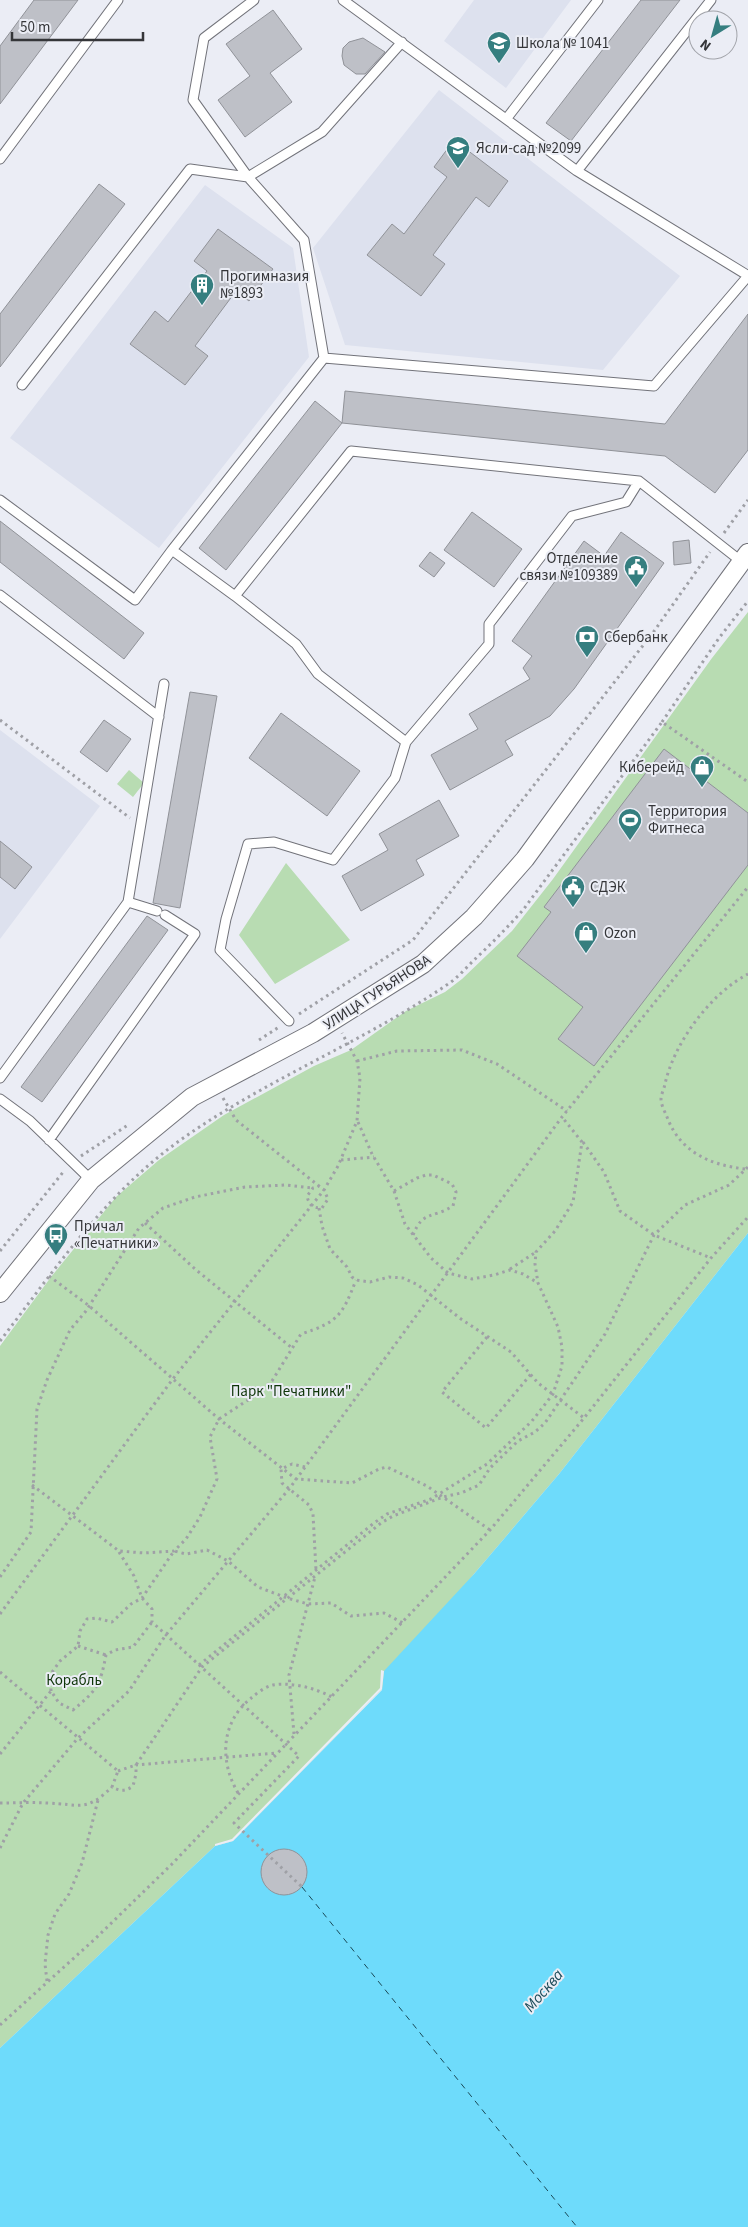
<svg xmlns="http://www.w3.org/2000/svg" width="748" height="2227" viewBox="0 0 748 2227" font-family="'Source Sans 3',sans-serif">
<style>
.built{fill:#dde1ee}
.green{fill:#b8dcb2}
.water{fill:#6edbfb}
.pier{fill:#ebedf5}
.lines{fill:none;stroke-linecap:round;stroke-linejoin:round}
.ferry{stroke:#1a4a58;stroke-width:1;stroke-dasharray:6 5;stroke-linecap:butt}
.building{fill:#bec0c7;stroke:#909298}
.service-casing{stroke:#72737a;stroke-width:11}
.minor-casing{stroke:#72737a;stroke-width:20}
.path{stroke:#9fa0a6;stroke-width:3;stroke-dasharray:2.5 4;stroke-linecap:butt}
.service{stroke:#fff;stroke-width:9}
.minor{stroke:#fff;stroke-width:18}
.labels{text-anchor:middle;stroke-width:4;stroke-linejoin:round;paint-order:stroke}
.poi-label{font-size:15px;fill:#353639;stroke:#ebedf5;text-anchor:start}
.street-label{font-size:15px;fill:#353639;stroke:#ebedf5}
.park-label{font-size:15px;fill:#0e3508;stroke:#ebedf5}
.water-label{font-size:16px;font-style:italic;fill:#1a4a58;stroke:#ebedf5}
</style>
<rect width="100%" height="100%" fill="#ebedf5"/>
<path class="built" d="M474,0H571L506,88L444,41Z
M439,90L680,276L603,370L345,345L313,248Z
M205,185L293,248L309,357L159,548L10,438Z
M0,730L100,806L0,939Z"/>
<path class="green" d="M748,612V1233L559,1474L474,1574L382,1689L233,1841L215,1846L0,2048V1346L51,1277L116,1197L159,1160L224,1115L314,1066L351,1050L406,1011L445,992L462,979L512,931L553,879L712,658Z
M129,770L144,783L133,797L117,784Z
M286,863L350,940L275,984L239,935Z"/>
<path class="water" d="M748,1233V2227H0V2048L215,1846L233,1841L382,1690L384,1671L474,1574L559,1474Z"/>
<path class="pier" d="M381,1670L384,1671L382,1689L233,1841L215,1846V1844L232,1839L380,1688Z"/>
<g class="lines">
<path class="ferry" d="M302,1887L577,2227"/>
</g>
<path class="building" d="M34,0H78L0,104V46Z
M641,0H680L571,141L546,123Z
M273,10L302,49L270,73L292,102L245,137L218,100L250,76L226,44Z
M363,38L385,52L365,74H356L344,65L342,56L343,48L349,42Z
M454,140L508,181L489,207L476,197L433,255L445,264L421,296L367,255L392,224L404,234L447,177L434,167Z
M99,184L125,204L0,367V314Z
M218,229L273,269L249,301L236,291L195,346L208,356L185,385L130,344L155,311L168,322L207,271L194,261Z
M748,314V450L715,493L665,456L342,423L345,391L665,424Z
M315,401L342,423L226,570L199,548Z
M472,512L522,549L494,587L444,550Z
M0,521L144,633L124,659L0,562Z
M621,532L664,563L574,689L550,716L505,741L513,755L450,790L431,755L478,729L469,714L530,679L523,668L532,656L512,641L584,541L604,556Z
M689,540L691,563L674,565L673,542Z
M430,552L445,563L434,577L419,566Z
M190,692L217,696L180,908L153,903Z
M281,713L360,771L327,816L249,758Z
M104,720L131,739L107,772L80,752Z
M664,749L748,813V865L594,1066L558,1039L583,1007L517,956L551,912L544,907Z
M439,800L459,836L416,860L424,875L361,911L342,876L388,850L379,834Z
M0,841L32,867L15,889L0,877Z
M147,916L168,930L42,1102L21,1087Z
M261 1872a23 23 0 1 1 46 0a23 23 0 1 1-46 0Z"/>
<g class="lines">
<g class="service-casing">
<path id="service" d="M254,0L204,38L193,100L248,177L322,132L402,42
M343,0L577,171L747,275
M507,118L598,0
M0,159L118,0
M577,171L711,0
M22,385L190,169L248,177L304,240L324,358
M639,481L626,502L572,516L489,624V644L406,742L318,674L296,644L235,596L172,550L324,358L654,386L748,276
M0,500L135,600L172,550
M0,595L159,717
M235,596L351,451L639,481L742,562
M128,902L157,911
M289,1021L220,950L226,919L248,844L274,842L333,860L395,778L406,742
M0,1078L128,902L164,684
M0,1099L30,1121L91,1180
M49,1140L195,934L165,915"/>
</g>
<g class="minor-casing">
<path id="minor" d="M0,1293L91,1180L192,1097L313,1033L423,964L474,917L525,859L748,553"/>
</g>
<path class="path" d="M724,533L748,500
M0,720L130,818
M662,722L719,638L748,601
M299,1014L413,940L652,634L710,552
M259,1040L279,1027
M357,1061L397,1051L462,1050L497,1064L567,1111
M223,1098L236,1120L324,1190L328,1199L322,1208C312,1208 309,1205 307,1196L313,1188L319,1186
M358,1122L372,1154L394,1191L405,1224L431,1258L448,1273L472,1279L494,1275L510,1270L523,1274L538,1283
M583,1142L604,1172L620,1211L654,1235L711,1258
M81,1156L128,1125
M341,1160L374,1157
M745,1169C710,1165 680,1152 667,1117C665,1112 661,1105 661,1099C661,1095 664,1089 665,1084C674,1043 710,994 748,974
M394,1191L417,1178L426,1175H433L452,1184L456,1192L453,1206C432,1219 423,1210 413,1235
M319,1208L322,1226L330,1249L347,1267L352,1277L356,1280L370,1282L389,1277L403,1278L418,1285L461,1319L511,1352L538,1383L584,1418
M145,1223L195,1269L292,1348
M0,1251L64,1171
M510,1269L536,1252
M49,1276L88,1305L219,1419L296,1479L352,1483L379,1469L387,1467L427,1486L490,1530
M487,1337L442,1392L486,1428L531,1374
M0,1341C54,1271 103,1197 175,1144C261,1081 363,1043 451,982C459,976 466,968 473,961C490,945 507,928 523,910L662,722L748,782
M305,1467L292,1464L281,1469L282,1483L309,1505L313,1514L316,1570
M32,1485L119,1551L144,1553L174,1551L186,1539L200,1517L217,1479L210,1437L219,1419L254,1396L272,1381L301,1334C338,1322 342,1316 356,1280
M119,1552L134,1576L142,1598L152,1609V1622L299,1756L234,1823L302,1887
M0,1577L31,1532L37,1409L47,1380L70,1330L86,1311L139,1228L163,1208L195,1197L245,1187L286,1185L313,1188
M0,1614L172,1380L324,1190L338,1166L357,1121L360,1078L357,1061L342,1033
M78,1646L106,1655
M199,1665L374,1523L387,1514L431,1499L487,1464L532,1421L553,1394L562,1366V1347L558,1327L538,1283L535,1264L536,1252L555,1231L573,1202L582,1142L562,1117
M0,1672L118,1771L112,1787C120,1791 125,1792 133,1786L136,1774V1765L276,1753
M51,1691L50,1675L60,1661L78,1646L80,1631L87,1619L96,1618L112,1622L131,1604L142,1598L174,1551L186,1554L207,1550L228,1561L258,1587L287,1598L308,1604L331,1603L351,1616L384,1613L403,1623
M294,1734L289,1675L315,1577
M0,1754L51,1691L59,1703L73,1710C97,1690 100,1686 106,1655L115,1650L133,1647L152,1622
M118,1771L136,1765L202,1667L381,1523L393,1516L443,1497L461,1493L479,1485L490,1468L518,1441L535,1432L545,1423L605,1334L654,1235L685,1205L729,1185L748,1167
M238,1793C220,1762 220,1724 250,1699C256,1694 264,1687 273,1685C292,1682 315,1688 332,1697
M0,1803C16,1803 32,1802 47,1803C80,1804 85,1813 112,1787
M0,1848L23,1803L78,1738L129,1691L165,1636L289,1489L562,1117L748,887
M47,1981L45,1964L48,1935L55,1914L69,1894L82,1863L98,1800
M0,2025L96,1938L172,1864L490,1530L584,1418L711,1258L748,1217"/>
<use href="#service" class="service"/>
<use href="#minor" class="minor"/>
</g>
<defs>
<g id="school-pin" transform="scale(1.25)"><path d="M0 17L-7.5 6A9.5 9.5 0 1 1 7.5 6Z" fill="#357e7f" stroke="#ebedf5"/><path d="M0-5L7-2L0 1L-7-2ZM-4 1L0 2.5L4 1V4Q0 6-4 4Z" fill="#fff"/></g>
<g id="building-pin" transform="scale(1.25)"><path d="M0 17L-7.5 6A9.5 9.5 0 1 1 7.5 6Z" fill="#357e7f" stroke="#ebedf5"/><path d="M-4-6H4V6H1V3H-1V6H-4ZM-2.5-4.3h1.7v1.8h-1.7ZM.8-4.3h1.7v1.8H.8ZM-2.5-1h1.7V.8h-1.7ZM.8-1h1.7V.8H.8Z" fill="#fff"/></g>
<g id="civic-pin" transform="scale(1.25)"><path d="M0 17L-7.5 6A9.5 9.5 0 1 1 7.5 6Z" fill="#357e7f" stroke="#ebedf5"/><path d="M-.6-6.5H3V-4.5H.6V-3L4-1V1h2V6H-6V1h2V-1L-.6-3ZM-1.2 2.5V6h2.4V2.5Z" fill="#fff"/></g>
<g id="bank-pin" transform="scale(1.25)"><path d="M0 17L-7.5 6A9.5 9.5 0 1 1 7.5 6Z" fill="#357e7f" stroke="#ebedf5"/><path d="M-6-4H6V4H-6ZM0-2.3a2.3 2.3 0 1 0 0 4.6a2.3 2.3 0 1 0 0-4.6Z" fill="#fff"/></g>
<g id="shop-pin" transform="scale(1.25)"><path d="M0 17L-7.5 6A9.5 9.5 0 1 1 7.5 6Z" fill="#357e7f" stroke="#ebedf5"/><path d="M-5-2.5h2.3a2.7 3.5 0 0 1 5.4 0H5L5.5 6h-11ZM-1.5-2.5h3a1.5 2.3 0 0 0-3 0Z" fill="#fff"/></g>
<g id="stadium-pin" transform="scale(1.25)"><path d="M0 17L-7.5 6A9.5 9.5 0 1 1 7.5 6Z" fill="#357e7f" stroke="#ebedf5"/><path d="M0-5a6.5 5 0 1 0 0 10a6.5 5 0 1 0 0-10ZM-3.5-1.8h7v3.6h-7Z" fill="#fff"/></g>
<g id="bus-pin" transform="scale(1.25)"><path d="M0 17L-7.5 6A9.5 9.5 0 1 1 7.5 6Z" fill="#357e7f" stroke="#ebedf5"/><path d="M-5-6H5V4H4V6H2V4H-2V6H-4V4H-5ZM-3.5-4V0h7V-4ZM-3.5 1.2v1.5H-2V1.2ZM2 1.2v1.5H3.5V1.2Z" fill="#fff"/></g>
</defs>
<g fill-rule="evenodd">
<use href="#school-pin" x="499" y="43"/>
<use href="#school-pin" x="458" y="148"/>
<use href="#building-pin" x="202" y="285"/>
<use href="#civic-pin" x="636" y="567"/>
<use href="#bank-pin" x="587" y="637"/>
<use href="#shop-pin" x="702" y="767"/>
<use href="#stadium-pin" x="630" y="820"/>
<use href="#civic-pin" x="573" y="887"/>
<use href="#shop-pin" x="586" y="933"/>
<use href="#bus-pin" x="56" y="1235"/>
</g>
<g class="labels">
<g class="poi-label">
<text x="516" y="48">Школа № 1041</text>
<text x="476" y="153">Ясли-сад №2099</text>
<text x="220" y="281">Прогимназия<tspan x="220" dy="17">№1893</tspan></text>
<text x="618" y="563" text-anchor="end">Отделение<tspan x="618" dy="17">связи №109389</tspan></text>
<text x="604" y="642">Сбербанк</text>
<text x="684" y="772" text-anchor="end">Киберейд</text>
<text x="648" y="816">Территория<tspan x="648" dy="17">Фитнеса</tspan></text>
<text x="590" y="892">СДЭК</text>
<text x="604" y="938">Ozon</text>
<text x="74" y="1231">Причал<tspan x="74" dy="17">«Печатники»</tspan></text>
</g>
<g class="street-label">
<text transform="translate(377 992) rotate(-33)" y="5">УЛИЦА ГУРЬЯНОВА</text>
</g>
<g class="park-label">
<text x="291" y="1396">Парк "Печатники"</text>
<text x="74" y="1685">Корабль</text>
</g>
<g class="water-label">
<text transform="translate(543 1990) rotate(-49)" y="6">Москва</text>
</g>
</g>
<g transform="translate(713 35) rotate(217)"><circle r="24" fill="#ebedf5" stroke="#a2a4aa"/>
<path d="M0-4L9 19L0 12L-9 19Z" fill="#357e7f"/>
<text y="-8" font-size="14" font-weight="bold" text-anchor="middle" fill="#353639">N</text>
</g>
<path d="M12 32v8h131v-8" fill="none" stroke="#353639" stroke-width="2.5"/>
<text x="20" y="32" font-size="15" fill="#353639" stroke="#ebedf5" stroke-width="4" paint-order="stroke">50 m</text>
</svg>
